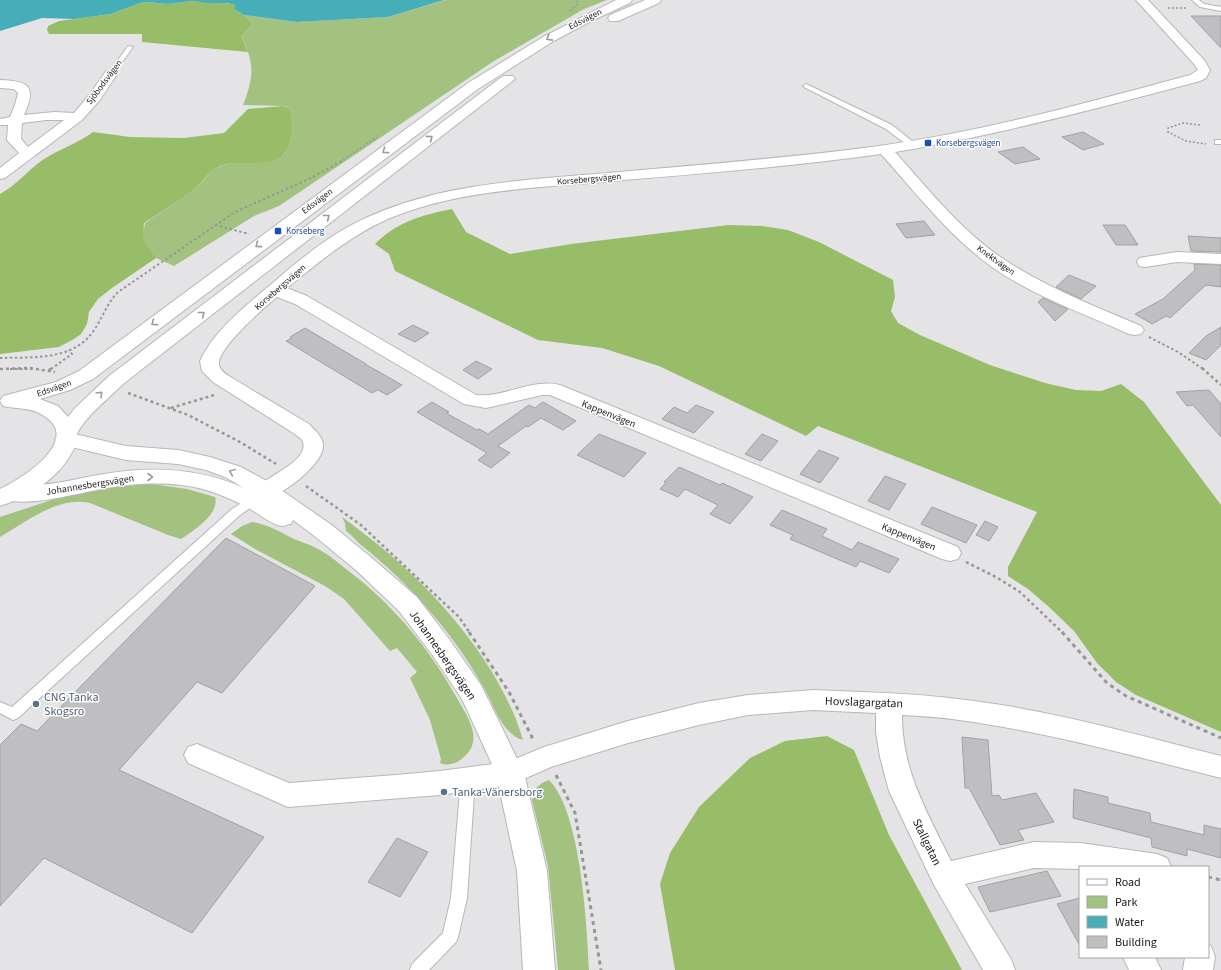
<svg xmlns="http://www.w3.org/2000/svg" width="1221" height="970" viewBox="0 0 1221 970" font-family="'Source Sans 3',sans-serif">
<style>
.green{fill:#a3c280}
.forest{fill:#97bd68}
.water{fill:#46aeb9}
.building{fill:#bfbfc1;stroke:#a1a1a3}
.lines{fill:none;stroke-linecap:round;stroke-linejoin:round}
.service-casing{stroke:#b6b7b8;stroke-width:2}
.minor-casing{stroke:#b6b7b8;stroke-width:2}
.tertiary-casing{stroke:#b6b7b8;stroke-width:2}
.secondary-casing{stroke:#b6b7b8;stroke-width:2}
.path-far3{stroke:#979798;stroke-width:1.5;stroke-dasharray:2 2;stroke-linecap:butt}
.path-far2{stroke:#979798;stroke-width:2;stroke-dasharray:2.5 2.5;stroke-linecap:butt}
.path-far1{stroke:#979798;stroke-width:2.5;stroke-dasharray:3 3;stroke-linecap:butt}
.path{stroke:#979798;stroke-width:3;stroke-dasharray:4 4;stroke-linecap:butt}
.service{fill:#fff;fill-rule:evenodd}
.minor{fill:#fff;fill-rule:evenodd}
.tertiary{fill:#fff;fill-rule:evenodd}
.secondary{fill:#fff;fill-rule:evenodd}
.oneway{stroke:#9b9b9b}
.transit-dot{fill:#1a4fb4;stroke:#fff;stroke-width:1.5}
.service-dot{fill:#5c6f8a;stroke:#fff;stroke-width:1.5}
.labels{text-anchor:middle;stroke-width:3;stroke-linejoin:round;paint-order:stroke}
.far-street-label{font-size:9px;fill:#202020;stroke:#fff}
.far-transit-label{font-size:9px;fill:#164399;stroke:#fff;text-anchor:start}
.street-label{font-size:10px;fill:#202020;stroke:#fff}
.near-street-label{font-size:12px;fill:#202020;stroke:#fff}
.near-service-label{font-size:12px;fill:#4e5e75;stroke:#fff;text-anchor:start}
</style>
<rect width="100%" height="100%" fill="#e4e4e6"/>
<path class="green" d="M445,0H607L584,9L494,61L279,206L254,216L174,266L156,258L142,239L145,223C162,211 182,200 198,186C204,181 208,173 215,169C235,154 283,176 290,142C293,127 294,125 290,109L284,106L243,105C254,77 255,63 241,36L253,24L244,15L297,22L388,17Z
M152,484L187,489L215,497C220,514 193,531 181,539L168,535L90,503C58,496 26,522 0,537V517L76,492L121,486Z
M342,517C354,525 364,534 376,543C436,591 501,665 523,740C501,733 495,707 484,688C454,634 410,584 361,545C356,541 352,535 346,531L345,523Z
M252,522C267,524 280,532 294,539C301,542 309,544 316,548C327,553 337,562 346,569C393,604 430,649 458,700C466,714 480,734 470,750C463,760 452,768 440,763L441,759L430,720L410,678L417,672L397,648L390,651L344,599L325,586L255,549L231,534L242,526Z
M549,780C581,812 587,925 589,970H558L548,866L532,800L536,788L542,783Z"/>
<path class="forest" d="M192,1C206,3 221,1 235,5L234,9L244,15L253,24L241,36L248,52L142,42V34H49L47,30L48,26L59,21L111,14L140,3L147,2L168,4Z
M283,106L290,109C294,125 293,127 290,142C282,177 235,154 215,169C208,173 203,181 198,186C182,200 162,211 144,223L143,239L156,258L112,288L98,299L89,312L87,324L81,334L74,339L59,347L0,354V194C17,185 28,170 44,159C60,149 78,143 93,132L130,137L184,138L224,133L248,109Z
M452,209L466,232L510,254L571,244L729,225L762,226L788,230L819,242L893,280L895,297L891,311L898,323L920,335L990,365L1045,383L1076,390L1101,391L1121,384L1144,402L1221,505V732L1136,695L1116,682L1097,663L1074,631L1049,607L1028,589L1008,576V567L1037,512L818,426L806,436L659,366L602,348L538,340L395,271L389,254L375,244C397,222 422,215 452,209Z
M827,736L854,750L889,835L962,970H675L660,884L670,853L699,807L750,758L785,741Z"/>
<path class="water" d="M0,0H444L388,17L297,22L244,15L234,9L235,5L227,3H209L192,1L168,4L147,2L140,3L111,14L74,19L42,18L0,31Z"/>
<path class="building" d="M1191,16H1221V48Z
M1083,132L1104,144L1083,150L1062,137Z
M1023,147L1040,159L1015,164L998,152Z
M924,221L935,235L906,238L896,224Z
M1103,225H1125L1138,245H1116Z
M1188,236L1221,238V252L1191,251Z
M1194,264L1221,265V287L1206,285L1170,318L1166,316L1152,324L1135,314L1163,299L1195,270Z
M1069,275L1096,286L1081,299L1056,287Z
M1043,298L1058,305L1068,309L1055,321L1038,302Z
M413,325L429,333L415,342L398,334Z
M1221,327V345L1206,360L1189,353L1206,336Z
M305,328L366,364H365L402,385L387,395L378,390L372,393L286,341L292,338L290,337Z
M476,361L492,369L478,379L463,370Z
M1209,390L1221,404V437L1193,405L1187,406L1176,392Z
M432,402L449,412L446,413L477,430L479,429L488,434L529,405L535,408L543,402L576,421L563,430L541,418L528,427L526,426L498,446L510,453L491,468L478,460L487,453L417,412Z
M696,405L714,412L694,433L662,419L674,407L687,413Z
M599,434L646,453L624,477L577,455Z
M762,434L778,441L761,461L745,454Z
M819,450L839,458L820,483L800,474Z
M679,467L720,485L722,483L753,497L730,524L710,514L718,505L685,489L678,497L660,489L666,483L664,482Z
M885,476L906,484L889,510L868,501Z
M932,507L977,525L966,543L921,524Z
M782,510L827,529L822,536L852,550L858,542L899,559L889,573L860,561L856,567L790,539L793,535L770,525Z
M985,521L998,527L989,541L976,535Z
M226,538L315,586L222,693L197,682L119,770L264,837L192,933L44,858L0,906V745L21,724L37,731Z
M962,737L988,740L992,796L999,795L1002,800L1036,793L1054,822L1018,830L1024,840L1000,845L969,788H965Z
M1074,789L1108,797V803L1150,813L1151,822L1204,835V825L1221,829V858L1187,849V856L1152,847L1151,838L1073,818Z
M397,838L428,852L400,897L368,882Z
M1047,871L1061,896L990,912L978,887Z
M1080,898V946L1057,904Z"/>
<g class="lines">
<g class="service-casing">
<path id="service" d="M1192,0H1199L1204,4L1221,7V11L1200,7Z
M128,46L133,47L113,75H109L108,74Z
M806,84L892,125L917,145L913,147H910L886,129L804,87L803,86Z
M1215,140H1221V144H1215Z
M256,494L260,495L262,498L260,501L240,515L18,718L13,720L0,713V702L12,707L232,509Z
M468,773L473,775L475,779L467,898L458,937L456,942L429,970H410L412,964L443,933L451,898L461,779L463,775Z"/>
</g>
<g class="minor-casing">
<path id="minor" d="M1136,0H1148L1204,60L1210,70L1206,78L1200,81C1099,108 998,135 895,152C929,190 962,232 1005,260C1047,288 1095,306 1141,326L1144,330L1141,334L1135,335L1129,334C1083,313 1033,296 992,267C949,236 916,193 881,154C788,167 695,174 601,182C531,188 456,191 390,218C351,235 319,262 287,288L307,296L476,395C504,398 532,378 560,385L958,547L961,553L958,559L950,561L942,559L550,395H542L486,408L464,404L295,304L277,297C265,307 216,349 219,365C220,371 227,375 232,378L309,424C315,431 324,437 323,447C322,464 284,495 267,497C265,497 261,496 259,495L255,490C263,477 313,461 302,440C300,438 297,436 295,434L213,382L202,371L200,361C214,331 243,308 268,287C298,261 331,233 368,217C443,183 527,180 608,173C698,165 789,158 879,146C984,131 1087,103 1190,75L1198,70L1195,65Z
M111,70L116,71L117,74L100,100L82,120L5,178L0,179V168L19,153L7,140L8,125H0V119L10,117L15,105L18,93L14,89L0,88V80C29,81 37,86 24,115L54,112L74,113L90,94L106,71ZM46,120H64L28,147L21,139L22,123Z
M1177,252L1221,254V264L1177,262L1145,267L1139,266L1137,262L1139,258Z
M813,690C861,692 910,693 958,699C1047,709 1134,734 1221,756V778C1134,756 1048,732 959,720C940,717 921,716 902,715C902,771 927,812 951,861L1034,842L1081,843L1157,854L1167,858L1171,867H1080V869L1034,868L965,884L1011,959L1015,970H983L934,885L889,791L880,757L876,732V713L813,710L748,715L699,725L628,743L551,767L510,785L440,795L288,807L188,763L184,755L188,747L197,744L289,783L396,775L440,771L508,762L544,747L628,721L699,703L748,695Z
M1208,945L1211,946L1215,957L1213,970H1183L1185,957H1208Z
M1123,957H1155L1161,970H1129Z"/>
</g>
<g class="tertiary-casing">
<path id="tertiary" d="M66,432L126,446L178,450L210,457L241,467L274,485L333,526L373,559L417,597L449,639L481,685L524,773L547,871L555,970H523L517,871L496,773L462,699L431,653L399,611L357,571L317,538L293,520L291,524C288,524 285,526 282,526C273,525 263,517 255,512C240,503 223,495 206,490C171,480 132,483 97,490C69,495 29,507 1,499V489C19,484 38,486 56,483C72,481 88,476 104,474C152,466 199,468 244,488L225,477L206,470L178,464L126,460L59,444L55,439L59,434Z"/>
</g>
<g class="secondary-casing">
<path id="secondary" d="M616,0H632L630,3L591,21L552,42L478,89L93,379L70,390L40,399L58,406L68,417L75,408L109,376L503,76H513L515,79L123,384C110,397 84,418 77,434C76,437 77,440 76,443C75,447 73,451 71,454C58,479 26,498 0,506V489C24,478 87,437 39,413C27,407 15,409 3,406L0,401L3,396L56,382L79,371L468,83L543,37Z
M645,0H661L659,3L618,21H610L608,18L610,15Z"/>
</g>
<path class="path-far3" d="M1168,8H1187
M570,11L578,4L577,0
M1200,125L1183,123L1168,128V132L1186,141L1206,144
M340,162L377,137"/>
<path class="path-far2" d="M215,225L249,234
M1149,337L1178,352L1203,369
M0,358C31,357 71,361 92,333C102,320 106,304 118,292L235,212L309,179L342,161
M10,369H34
M51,369L72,354L69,350"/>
<path class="path-far1" d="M1202,368L1221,385
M0,369L30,368L55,372
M49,370L52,368
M128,393L188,415L240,442L276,464
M171,408L214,395
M306,486L361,525L459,617L470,633
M966,562L996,577L1020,592L1063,633"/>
<path class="path" d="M469,632L509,692L534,741
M1062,632L1107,683L1126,696L1221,738
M556,775L575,813L601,970
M1208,877L1221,880"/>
<use href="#service" class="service"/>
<use href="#minor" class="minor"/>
<use href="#tertiary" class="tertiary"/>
<use href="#secondary" class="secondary"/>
</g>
<defs><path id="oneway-chevron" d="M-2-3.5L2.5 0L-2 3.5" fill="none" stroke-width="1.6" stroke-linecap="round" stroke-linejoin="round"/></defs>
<g class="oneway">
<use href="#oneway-chevron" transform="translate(549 38) rotate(151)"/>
<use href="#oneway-chevron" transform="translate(430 138) rotate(-37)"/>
<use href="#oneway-chevron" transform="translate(385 151) rotate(144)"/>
<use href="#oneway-chevron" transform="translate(327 217) rotate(-38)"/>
<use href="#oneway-chevron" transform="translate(258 245) rotate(143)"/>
<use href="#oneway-chevron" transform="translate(202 314) rotate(-38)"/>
<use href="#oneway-chevron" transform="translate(154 323) rotate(143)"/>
<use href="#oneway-chevron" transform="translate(100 394) rotate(-45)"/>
<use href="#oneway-chevron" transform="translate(232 472) rotate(-157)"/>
<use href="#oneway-chevron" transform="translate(150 477)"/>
</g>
<g class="transit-dot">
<rect x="924" y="139" width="8" height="8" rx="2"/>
<rect x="274" y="227" width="8" height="8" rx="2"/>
</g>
<g class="service-dot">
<circle cx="36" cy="704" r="4"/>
<circle cx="444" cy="792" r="4"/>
</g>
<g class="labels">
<g class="far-street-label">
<text transform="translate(585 19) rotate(-27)" y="3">Edsvägen</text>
<text transform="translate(104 82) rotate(-53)" y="3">Sjöbodsvägen</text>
<text transform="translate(589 179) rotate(-5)" y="3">Korsebergsvägen</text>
<text transform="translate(317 201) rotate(-37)" y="3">Edsvägen</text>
<text transform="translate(996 260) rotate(36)" y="3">Knektvägen</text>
<text transform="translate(280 287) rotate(-41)" y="3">Korsebergsvägen</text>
<text transform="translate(54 388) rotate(-19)" y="3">Edsvägen</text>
</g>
<g class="far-transit-label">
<text x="936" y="146">Korsebergsvägen</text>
<text x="286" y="234">Korseberg</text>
</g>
<g class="street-label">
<text transform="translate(609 413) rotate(22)" y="4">Kappenvägen</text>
<text transform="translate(90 484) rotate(-9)" y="4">Johannesbergsvägen</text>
<text transform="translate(909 536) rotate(22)" y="4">Kappenvägen</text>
</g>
<g class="near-street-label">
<text transform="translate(443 655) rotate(55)" y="4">Johannesbergsvägen</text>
<text transform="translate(864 702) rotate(2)" y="4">Hovslagargatan</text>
<text transform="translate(927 842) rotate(64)" y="4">Stallgatan</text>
</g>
<g class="near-service-label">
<text x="44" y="701">CNG Tanka<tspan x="44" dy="14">Skogsro</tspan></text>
<text x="452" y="796">Tanka-Vänersborg</text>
</g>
</g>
<rect x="1079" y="866" width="130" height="92" fill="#ffffff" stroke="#a6a6a6"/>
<rect x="1087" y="879" width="20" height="6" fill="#ffffff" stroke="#a6a6a6"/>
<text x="1115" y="886" font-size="12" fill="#202020">Road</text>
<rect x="1087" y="896" width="20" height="12" fill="#a3c280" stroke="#a6a6a6"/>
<text x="1115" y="906" font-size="12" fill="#202020">Park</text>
<rect x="1087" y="916" width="20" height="12" fill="#46aeb9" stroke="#a6a6a6"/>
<text x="1115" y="926" font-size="12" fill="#202020">Water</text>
<rect x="1087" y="936" width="20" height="12" fill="#bfbfc1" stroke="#a6a6a6"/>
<text x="1115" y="946" font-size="12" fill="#202020">Building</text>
</svg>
